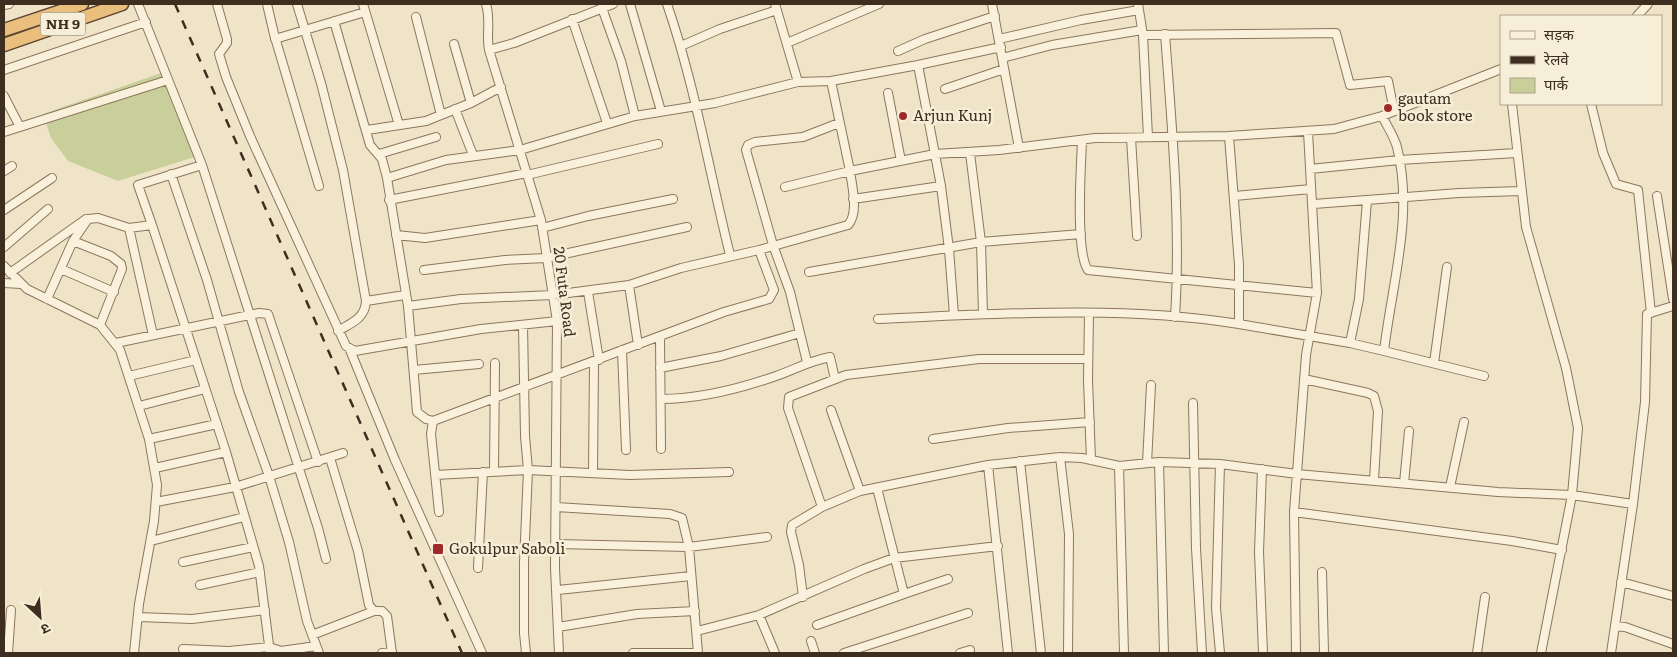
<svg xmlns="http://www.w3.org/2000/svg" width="1677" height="657" viewBox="0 0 1677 657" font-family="Literata,'Noto Sans Devanagari',serif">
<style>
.green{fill:#c9cf9b}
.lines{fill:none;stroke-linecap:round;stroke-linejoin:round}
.minor-casing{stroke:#8d765c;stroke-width:10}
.trunk-casing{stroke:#5b4430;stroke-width:15}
.minor{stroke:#faf1dc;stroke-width:8}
.trunk{stroke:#eabe7c;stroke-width:12}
.rail{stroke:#3d2e20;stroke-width:2.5;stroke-dasharray:9 9;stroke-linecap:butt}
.poi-dot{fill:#9e2a2b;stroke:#f7eed8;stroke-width:2}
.labels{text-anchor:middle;stroke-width:5;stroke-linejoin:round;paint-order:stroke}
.shield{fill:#f7eed8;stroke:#756857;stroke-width:1}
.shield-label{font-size:14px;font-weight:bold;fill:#3d2e20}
.poi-label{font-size:15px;fill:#3d2e20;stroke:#f7eed8;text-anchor:start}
.street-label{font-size:15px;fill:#3d2e20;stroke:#f7eed8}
</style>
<rect width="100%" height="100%" fill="#f0e4c8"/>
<path class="green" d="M167,71L201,155L118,181L68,161L51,138L43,114Z"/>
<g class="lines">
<g class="minor-casing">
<path id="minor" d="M138,4L202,165
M217,4L227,39V43L219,54L226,77L250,136L346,346L355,351L481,329L557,321
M267,4L274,34L319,186
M297,4L321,83L343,170L366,301C365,319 351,323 338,331
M363,4L399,125
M486,4C491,20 486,34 489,50L541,220L557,321L555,568L559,653
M630,4L661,111
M667,4C695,85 709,171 730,255
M775,4L798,82L831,81L850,171L935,154L999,150L1095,138L1229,136L1334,129L1382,116L1501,69
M992,4L1019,148
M1138,4L1143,35L1148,137
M4,5L9,4
M602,8L621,61L635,116
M1637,16L1648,4
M416,17L441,115
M572,19L607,123
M334,21L370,145L382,159L387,178L408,306L417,412L426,419L433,421
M1165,34C1172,128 1181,223 1175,317
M1143,35L1336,33L1350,85L1388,81L1394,111
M275,39L365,12
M999,39L1081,20L1139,10
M787,43L879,4
M454,44L471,103
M681,46L720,29L777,10
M489,50L514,43L613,4
M898,51L925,39L995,16
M1002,58L1052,45L1142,30
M918,65L941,186L949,249L954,315
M4,70L146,22
M831,81L918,65L1001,47
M945,89L1004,69
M888,93L901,161
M4,96L20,127
M1512,104L1526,227L1566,368L1578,428L1572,495L1541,653
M1591,104L1603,153L1616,184L1638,190L1651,313
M455,109L473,155
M1382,116C1387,126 1394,136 1397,147C1414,215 1392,283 1384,351L1484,376
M367,130L426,121L471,103L501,87
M4,132L168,80
M1131,138L1137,236
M1082,141C1081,166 1075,252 1088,270L1317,293
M970,153L981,242L983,314
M379,154L436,137
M1310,169L1399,160L1517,153
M4,171L12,166
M171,174L207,280L239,392L269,476L289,542L307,621L319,653
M527,175L658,144
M387,178L446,160L520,150L635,116L715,103L798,82
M1235,196L1311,189
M1657,196L1673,299
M853,199L941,186
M389,200L527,173
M1314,204L1459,193L1521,191
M4,210L52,178
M152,225L226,452L259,566L270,653
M129,228L153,335
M542,228L588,216L673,199
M396,235L425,238L541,220
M73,241L111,256L121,264L122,269L100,325
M4,247L48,209
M4,266L27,289L100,325L120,350L149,439L157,485L154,521L139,604L134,653
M61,269L114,292
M424,270L505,260L546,258L687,227
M809,272L981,242L1081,234
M10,273L86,219
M4,283L21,284
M629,285L638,345
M588,292L599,360
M47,299L73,241L88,219L98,218L129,228L152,225L138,185L202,165L318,528L326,559
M366,301L405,295
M408,306L461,299L553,295L629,285L681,268L759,250L848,225C859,213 852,186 850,171L785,187
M1089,313L1088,380L1091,460
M878,319C995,314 1123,305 1239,324V265L1229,136
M1239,324L1350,343L1359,299L1367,201
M523,325L525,436L528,470L524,563V633L526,653
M660,338L661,449
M116,343L259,313L268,314L318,462
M1350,343L1384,351
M350,350L395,460L482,653
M622,350L626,450
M807,362L790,292L773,245L746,150L748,145L755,142L803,137L839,123
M1434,363L1447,267
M660,368L721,356L800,333
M414,370L479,364
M129,376L196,360
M1304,379L1368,393L1374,396L1378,411L1374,480
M661,399C700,399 739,389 776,376C796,369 809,361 830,357L835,379
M1193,403L1196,548L1202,653
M139,406L205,389
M831,410L860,491
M149,439L217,424
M933,439L1008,428L1090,422
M1060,457L1069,534L1068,653
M330,458L358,551L369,605L374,611H382L387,616L392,653
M1020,461L1041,653
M1159,462L1164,653
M1147,463L1151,385
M1220,464L1216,608L1220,653
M988,465L1008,653
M1119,466L1124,653
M155,468L226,452
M1262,469L1259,552L1263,653
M494,471L495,363
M593,473L594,362
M435,475L528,470L630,475L729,472
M1404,483L1409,431
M1450,487L1464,422
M156,502L235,487L343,453
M1633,504L1645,402L1647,314L1673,306
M556,507L670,514L682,518L689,547L698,653
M822,507L788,408L789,397L846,375L979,359H1088
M439,512L431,434L433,421L724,312L769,299L774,290L759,250
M1294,512L1512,541L1562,550
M151,541L244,517
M556,544L689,547L767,537
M183,562L253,547
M478,568L483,472
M1322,572L1324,653
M1621,582L1673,596
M200,585L260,572
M558,590L691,576
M904,594L948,579
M803,597L799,565L791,532L792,525L822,507L860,491L988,465L1060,457L1082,458L1119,466L1159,462L1220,464L1297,474L1498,492L1572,495L1633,504L1611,653
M759,615L775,653
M138,617L192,619L265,610
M817,625L904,594L877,488
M1615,626L1625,627L1673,644
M558,627L637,614L695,611
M697,631L759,615L864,569L894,558L998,546
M312,635L374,611
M811,641L815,653
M183,649L229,651L269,647L281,651L316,646
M8,653L11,610
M382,653L392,652
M633,653H698
M844,653L968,613
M960,653L970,650
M1296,653L1294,512L1306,355L1317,293L1308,132
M1477,653L1485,597"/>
</g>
<g class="trunk-casing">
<path id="trunk" d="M4,30L82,4
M4,45L122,4"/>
</g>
<use href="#minor" class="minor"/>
<use href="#trunk" class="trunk"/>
<path class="rail" d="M175,4L462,653"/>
</g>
<g class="poi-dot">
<circle cx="1388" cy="108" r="5"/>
<circle cx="903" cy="116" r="5"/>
<rect x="432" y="543" width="12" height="12" rx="2.5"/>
</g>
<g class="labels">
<rect class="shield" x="40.5" y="12.5" width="45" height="23" rx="4"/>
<g class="shield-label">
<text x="63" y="29">NH 9</text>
</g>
<g class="poi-label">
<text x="1398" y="104">gautam<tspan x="1398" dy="17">book store</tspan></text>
<text x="913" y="121">Arjun Kunj</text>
<text x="449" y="554">Gokulpur Saboli</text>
</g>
<g class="street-label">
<text transform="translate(564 292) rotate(83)" y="5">20 Futa Road</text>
</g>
</g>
<rect width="1677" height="657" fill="none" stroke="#3d2e20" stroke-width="10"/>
<rect x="1500" y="15" width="162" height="90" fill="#f7eed8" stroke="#ada18e"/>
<rect x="1510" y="31" width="25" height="8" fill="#faf1dc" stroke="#ada18e"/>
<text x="1544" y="40" font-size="15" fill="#3d2e20">सड़क</text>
<rect x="1510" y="56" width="25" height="8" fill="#3d2e20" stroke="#ada18e"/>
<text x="1544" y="65" font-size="15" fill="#3d2e20">रेलवे</text>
<rect x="1510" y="78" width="25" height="15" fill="#c9cf9b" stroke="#ada18e"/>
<text x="1544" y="90" font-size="15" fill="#3d2e20">पार्क</text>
<g transform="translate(40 617) rotate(154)" stroke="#f7eed8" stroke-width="4" paint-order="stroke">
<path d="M0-4L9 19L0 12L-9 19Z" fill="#3d2e20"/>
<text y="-8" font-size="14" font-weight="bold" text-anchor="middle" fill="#3d2e20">उ</text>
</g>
</svg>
